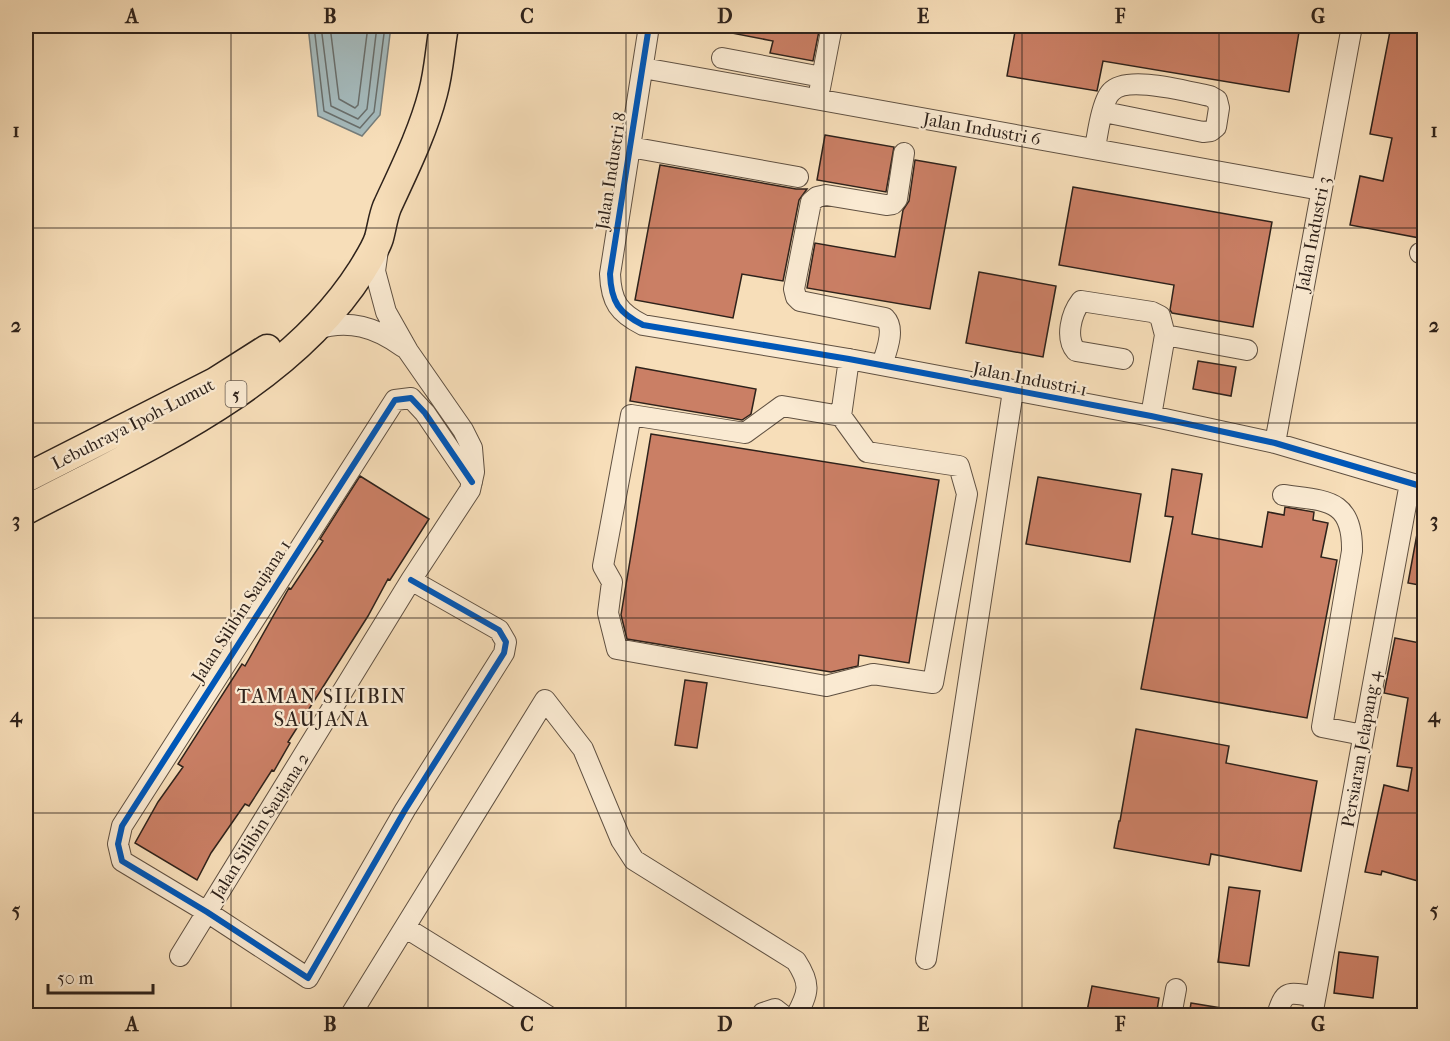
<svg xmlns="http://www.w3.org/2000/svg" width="1450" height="1041" viewBox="0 0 1450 1041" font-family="'IM FELL French Canon',serif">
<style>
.water{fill:#a4b9bb;stroke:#757d7b;stroke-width:1.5}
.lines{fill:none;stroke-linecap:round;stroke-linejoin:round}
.shore{stroke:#696e6b;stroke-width:1.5}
.building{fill:#ca7f65;stroke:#2e221b;stroke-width:1.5}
.minor-casing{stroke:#605142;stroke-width:22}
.highway-casing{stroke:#2e221b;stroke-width:31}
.minor{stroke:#faead2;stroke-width:20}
.highway{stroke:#f7deb9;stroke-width:28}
.cycleway-casing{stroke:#faead2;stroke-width:10}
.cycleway{stroke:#0057b8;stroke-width:6}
.grid{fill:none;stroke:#2e221b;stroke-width:1.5;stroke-opacity:0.55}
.labels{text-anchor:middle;stroke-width:4.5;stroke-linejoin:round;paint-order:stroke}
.shield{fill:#faead2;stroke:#6b5e52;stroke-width:1.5}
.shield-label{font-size:16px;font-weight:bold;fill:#2e221b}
.street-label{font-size:18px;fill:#2e221b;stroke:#faead2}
.neighbourhood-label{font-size:20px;letter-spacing:1.5px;fill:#2e221b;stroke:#faead2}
.neatline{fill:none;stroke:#2e221b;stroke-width:2}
.grid-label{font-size:20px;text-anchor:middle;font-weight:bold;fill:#2e221b}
</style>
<rect width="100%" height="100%" fill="#f7deb9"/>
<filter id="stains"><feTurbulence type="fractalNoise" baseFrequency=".00333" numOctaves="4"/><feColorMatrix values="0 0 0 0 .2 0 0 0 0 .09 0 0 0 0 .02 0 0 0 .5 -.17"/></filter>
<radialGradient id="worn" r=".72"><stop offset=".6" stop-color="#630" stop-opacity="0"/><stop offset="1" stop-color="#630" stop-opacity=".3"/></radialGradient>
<path class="water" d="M308,26H391L380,115L362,136L318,116Z"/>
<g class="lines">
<path class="shore" d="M314,26L324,111L360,128L374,112L385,26
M321,26L331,106L358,119L367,109L377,26
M330,26L339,99L355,108L358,105L368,26"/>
</g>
<path class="building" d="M721,26H820L813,61L770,53L773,41L721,31Z
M1016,26H1300L1289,92L1103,61L1097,91L1007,76Z
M1391,26L1425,30V239L1350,225L1360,176L1383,181L1392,138L1370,134Z
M825,135L894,147L886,192L817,180Z
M915,160L956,167L930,309L807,288L815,243L895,257L903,210L909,201Z
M660,165L796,189H807L799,200L783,281L742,274L733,318L635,300Z
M1073,187L1272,222L1253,327L1172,313L1170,310L1174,285L1059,265Z
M979,272L1056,286L1043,357L966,343Z
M1198,361L1236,367L1231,396L1193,389Z
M636,367L756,389L751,414L742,420L630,401Z
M651,434L939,480L909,663L859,655L858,666L831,672L627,639L621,615Z
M1172,469L1202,474L1192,534L1262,547L1268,512L1284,515L1285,507L1314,512L1313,520L1328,523L1321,557L1337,560L1307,718L1141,689L1173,517L1165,516Z
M360,476L429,519L390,580L388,579L368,616L288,742L290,743L274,771L272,770L249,806L245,804L211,853L197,880L135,843L158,802L183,767L178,764L242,664L245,666L289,588L291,589L323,541L320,539Z
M1038,477L1141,494L1130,562L1026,544Z
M1419,523L1425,524V586L1408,583Z
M1395,638L1425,644V883L1382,871L1381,875L1365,872L1384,785L1408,791L1412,768L1397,766L1408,698L1384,693Z
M685,680L707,683L697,748L675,745Z
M1136,729L1229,746L1226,763L1317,781L1301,871L1211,854L1209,865L1114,848L1119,821H1120Z
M1229,887L1260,891L1249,966L1218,962Z
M1339,952L1378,957L1373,998L1334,993Z
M1092,986L1159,998L1156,1016H1086Z
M1191,1003L1227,1009V1016H1189Z"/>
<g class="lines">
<g class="minor-casing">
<path id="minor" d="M649,26L610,274C611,302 619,313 643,325L849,359L1151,416L1275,443L1424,487
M722,58L822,77
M643,68L1321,190
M820,88L832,26
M630,147L798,177
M1095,149C1097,136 1102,101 1111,92C1127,74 1188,92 1210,96L1217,100L1219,108L1216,127L1211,131L1203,132L1104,112
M1420,253L1424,254
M316,329C349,319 376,327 403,347
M1165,335L1247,350
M1123,359L1076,351C1065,338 1071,314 1081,301L1152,312L1160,316L1165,335L1151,416
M882,365C886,352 896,329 885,318L800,301L796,297L794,289L811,202L817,197L826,195L886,205L893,204L897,199L904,153
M782,406L841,416L867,452L959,466L967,494L933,683L873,674L826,686L617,649L608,613L612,582L603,566L631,415L745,433Z
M841,416L849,359
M1275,443L1352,26
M1283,495C1325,501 1353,498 1352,551L1322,727L1363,735
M411,580L499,630L506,642L504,653L405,810L308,978L207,912L122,861L118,844L122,826L395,400L411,398L425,413L472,482
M406,928L548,1016
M180,956L411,580L470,490L474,472L472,448L463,430L408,351L386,312L375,271L378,250
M926,959L1013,391
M350,1016L545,700L583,749L621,840L634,860L796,961C811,984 809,992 796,1016
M762,1016L763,1013L775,1009L784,1016
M1171,1016L1176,989
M1277,1016C1284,987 1290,994 1315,996
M1312,1016L1410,483"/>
</g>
<g class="highway-casing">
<path id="highway" d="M26,478L215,382L267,349
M26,510C144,448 288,387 362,270C368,260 376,248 379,238C382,227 383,217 387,207C404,170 423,132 433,93C439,71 440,48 444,26"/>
</g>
<use href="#minor" class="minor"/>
<use href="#highway" class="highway"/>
<g class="cycleway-casing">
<path id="cycleway" d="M649,26L610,274C611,302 619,313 643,325L849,359L1151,416L1275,443L1424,487
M411,580L499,630L506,642L504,653L405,810L308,978L207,912L122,861L118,844L122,826L395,400L411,398L425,413L472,482"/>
</g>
<use href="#cycleway" class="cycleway"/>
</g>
<path class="grid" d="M231,26V1016M428,26V1016M626,26V1016M824,26V1016M1022,26V1016M1219,26V1016M26,228H1424M26,423H1424M26,618H1424M26,813H1424"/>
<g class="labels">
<rect class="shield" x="225.5" y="381" width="21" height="26" rx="4.5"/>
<g class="shield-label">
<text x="236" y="400">5</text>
</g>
<g class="street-label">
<text transform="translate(982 129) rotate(10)" y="6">Jalan Industri 6</text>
<text transform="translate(611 171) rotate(-81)" y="6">Jalan Industri 8</text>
<text transform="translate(1313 234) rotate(-79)" y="6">Jalan Industri 3</text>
<text transform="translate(1030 379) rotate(11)" y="6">Jalan Industri 1</text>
<text transform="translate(133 424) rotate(-27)" y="6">Lebuhraya Ipoh-Lumut</text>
<text transform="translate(241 611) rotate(-57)" y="6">Jalan Silibin Saujana 1</text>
<text transform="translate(1361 749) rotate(-80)" y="6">Persiaran Jelapang 4</text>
<text transform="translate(260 826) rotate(-58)" y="6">Jalan Silibin Saujana 2</text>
</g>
<g class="neighbourhood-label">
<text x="322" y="703">TAMAN SILIBIN<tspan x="322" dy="23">SAUJANA</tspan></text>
</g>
</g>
<rect width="1450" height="1041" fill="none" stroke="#f7deb9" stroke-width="66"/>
<path d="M48 984v9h105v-9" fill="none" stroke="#2e221b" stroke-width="3"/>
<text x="57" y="984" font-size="18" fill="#2e221b" stroke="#faead2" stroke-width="4.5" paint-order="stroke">50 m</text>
<rect x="33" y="33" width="1384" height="975" class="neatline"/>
<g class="grid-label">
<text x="132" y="23">A</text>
<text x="330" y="23">B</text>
<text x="527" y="23">C</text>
<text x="725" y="23">D</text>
<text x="923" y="23">E</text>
<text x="1120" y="23">F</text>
<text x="1318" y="23">G</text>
<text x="16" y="137">1</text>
<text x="1434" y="137">1</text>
<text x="16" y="332">2</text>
<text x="1434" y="332">2</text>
<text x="16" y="527">3</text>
<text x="1434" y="527">3</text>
<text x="16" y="722">4</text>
<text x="1434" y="722">4</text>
<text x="16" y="917">5</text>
<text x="1434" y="917">5</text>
<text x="132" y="1031">A</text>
<text x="330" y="1031">B</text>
<text x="527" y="1031">C</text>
<text x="725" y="1031">D</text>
<text x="923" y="1031">E</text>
<text x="1120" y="1031">F</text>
<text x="1318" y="1031">G</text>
</g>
<rect width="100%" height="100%" filter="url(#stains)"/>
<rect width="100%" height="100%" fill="url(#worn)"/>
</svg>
